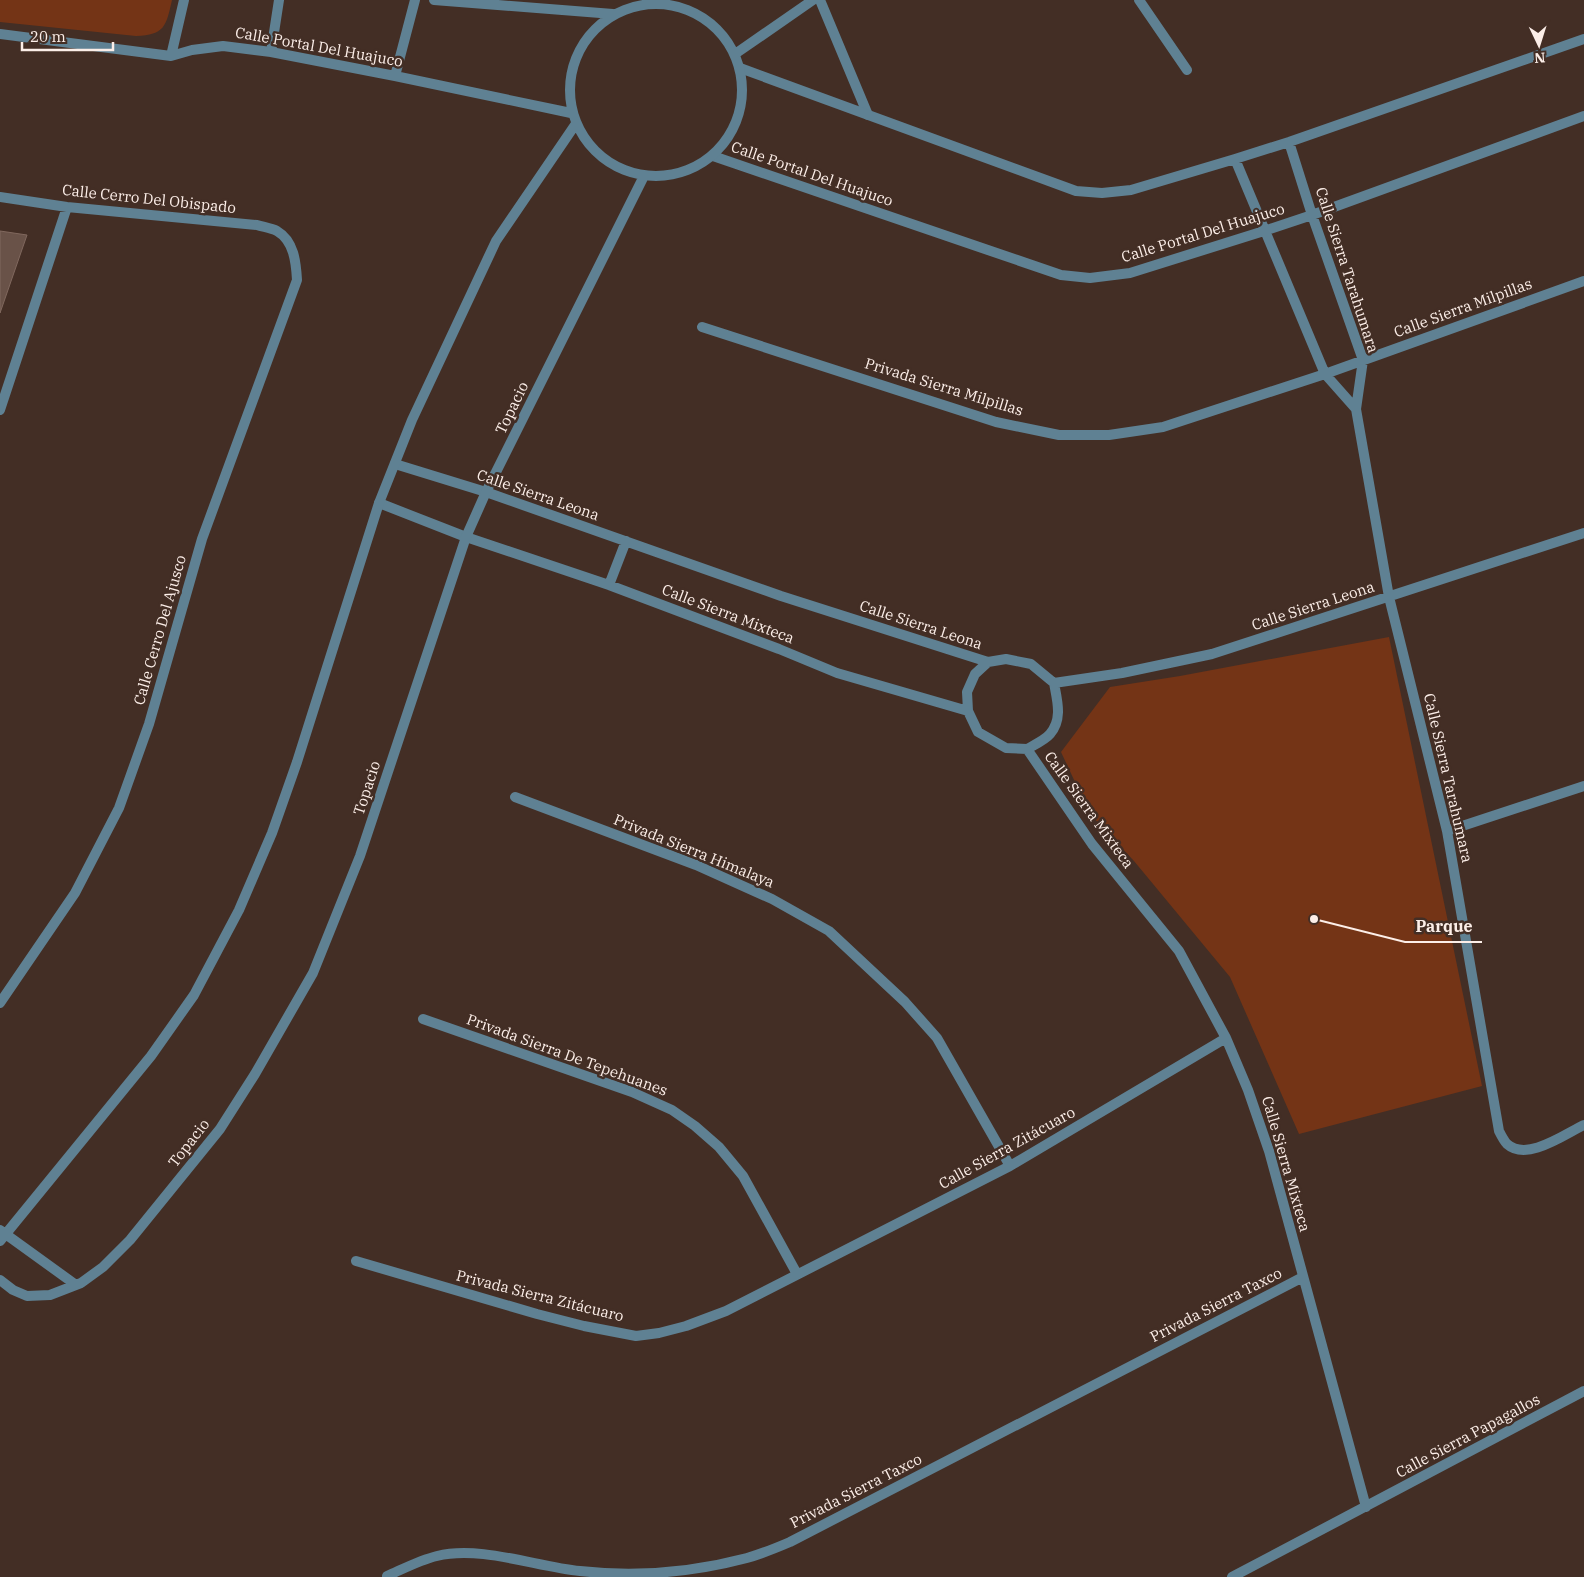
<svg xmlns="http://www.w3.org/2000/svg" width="1584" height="1577" viewBox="0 0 1584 1577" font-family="'IBM Plex Serif',serif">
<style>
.green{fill:#743416}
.building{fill:#695248;stroke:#80685e}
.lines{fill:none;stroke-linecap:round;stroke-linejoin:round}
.service{stroke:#5f8193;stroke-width:10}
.minor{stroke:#5f8193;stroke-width:10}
.tertiary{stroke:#5f8193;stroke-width:10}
.labels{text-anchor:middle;stroke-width:5;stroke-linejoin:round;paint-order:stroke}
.street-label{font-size:15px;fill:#fceee8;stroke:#432e25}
.leader{fill:none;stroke:#fceee8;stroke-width:2}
.callout-dot{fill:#fceee8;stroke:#432e25;stroke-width:2}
.callout-label{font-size:16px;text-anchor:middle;font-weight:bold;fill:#fceee8;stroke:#432e25;stroke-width:5;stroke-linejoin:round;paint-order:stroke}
</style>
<rect width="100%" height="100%" fill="#432e25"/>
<path class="green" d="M0,0H172C166,26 165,35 136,36L0,22Z
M1389,637L1482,1086L1299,1134L1230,977L1134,861L1090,814L1061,752L1110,687L1180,676Z"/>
<path class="building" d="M0,231L27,235L0,313Z"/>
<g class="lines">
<path class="service" d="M820,0L868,115"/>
<path class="minor" d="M1139,0L1187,70
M740,68L1076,191L1102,193L1131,190L1235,159L1289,142L1584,39
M1289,142L1312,215L1363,360L1356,409L1389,597L1447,831L1499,1131C1501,1135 1504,1141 1507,1144C1527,1162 1565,1134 1584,1125
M713,156L1061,275L1090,278L1130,273L1264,231L1312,215L1584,116
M1235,159L1325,374L1356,409
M0,197L67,207L257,225C263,227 271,228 277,231C294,241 296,262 297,280L202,539L149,724L119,808L75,893L0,1003
M702,327L996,422L1059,435H1109L1163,427L1325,374L1584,281
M0,410L67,207
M395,464L486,492L781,596L988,662L1006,659L1031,664L1054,683L1122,673L1212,654L1584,533
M379,503L466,537L609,585L779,649L837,673L968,711
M609,585L626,541
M988,662L975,674L967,692L968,711L978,732L1006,748L1027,749
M1027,749L1092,844L1179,951L1226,1038L1248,1090L1269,1151L1366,1507
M1027,749C1034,745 1045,740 1050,734C1063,719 1057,700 1054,683
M515,797L696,865L772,899L829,931L905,1002L937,1038L1010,1166
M1447,831L1584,786
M423,1019L632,1092L672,1110L695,1126L719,1147L743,1176L797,1274
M356,1261L537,1314L584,1326L636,1336L659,1333L686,1326L726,1311L1010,1166L1226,1038
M387,1576C403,1569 420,1560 437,1556C480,1545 537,1567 580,1571C635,1577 694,1572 747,1558C761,1554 776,1548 790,1542L1303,1277
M1232,1577L1584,1391"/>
<path class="tertiary" d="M434,0L613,14
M570 90a86 86 0 1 1 172 0a86 86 0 1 1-172 0Z
M0,34L171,56L192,50L223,46L271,52L395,76L571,113
M271,52L279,0
M735,54L813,0
M171,56L184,0
M395,76L415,0
M0,1230L76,1285
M0,1241L151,1056L194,995L239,910L272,833L297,762L379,503L412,420L496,241L575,125
M0,1280L13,1290L27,1296L50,1295L81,1283L103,1267L130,1240L220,1129L255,1074L313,973L360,856L466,537L486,492L644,176"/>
</g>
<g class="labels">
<g class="street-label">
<text transform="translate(319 47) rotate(10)" y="5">Calle Portal Del Huajuco</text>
<text transform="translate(812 174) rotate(19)" y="5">Calle Portal Del Huajuco</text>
<text transform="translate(149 199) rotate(6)" y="5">Calle Cerro Del Obispado</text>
<text transform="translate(1203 233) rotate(-17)" y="5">Calle Portal Del Huajuco</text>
<text transform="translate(1347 270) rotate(72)" y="5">Calle Sierra Tarahumara</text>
<text transform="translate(1463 308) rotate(-20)" y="5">Calle Sierra Milpillas</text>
<text transform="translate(944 387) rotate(17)" y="5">Privada Sierra Milpillas</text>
<text transform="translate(512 408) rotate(-64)" y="5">Topacio</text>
<text transform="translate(538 495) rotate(19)" y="5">Calle Sierra Leona</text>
<text transform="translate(1313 606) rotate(-18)" y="5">Calle Sierra Leona</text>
<text transform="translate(728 614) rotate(21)" y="5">Calle Sierra Mixteca</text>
<text transform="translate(921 625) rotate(18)" y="5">Calle Sierra Leona</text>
<text transform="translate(160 630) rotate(-74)" y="5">Calle Cerro Del Ajusco</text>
<text transform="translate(1448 778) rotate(77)" y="5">Calle Sierra Tarahumara</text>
<text transform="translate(367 788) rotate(-72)" y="5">Topacio</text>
<text transform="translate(1089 810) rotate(54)" y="5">Calle Sierra Mixteca</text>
<text transform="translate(694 851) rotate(22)" y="5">Privada Sierra Himalaya</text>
<text transform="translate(567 1055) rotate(20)" y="5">Privada Sierra De Tepehuanes</text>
<text transform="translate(189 1143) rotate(-52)" y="5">Topacio</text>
<text transform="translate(1007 1148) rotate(-29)" y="5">Calle Sierra Zitácuaro</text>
<text transform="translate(1286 1164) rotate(74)" y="5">Calle Sierra Mixteca</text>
<text transform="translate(540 1296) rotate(14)" y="5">Privada Sierra Zitácuaro</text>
<text transform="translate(1216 1305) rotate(-27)" y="5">Privada Sierra Taxco</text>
<text transform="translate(1468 1436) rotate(-28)" y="5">Calle Sierra Papagallos</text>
<text transform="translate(856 1491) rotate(-27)" y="5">Privada Sierra Taxco</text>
</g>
</g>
<path class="leader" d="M1314 919L1405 942H1482"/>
<circle class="callout-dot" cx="1314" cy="919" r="5"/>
<g class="callout-label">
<text x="1444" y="932">Parque</text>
</g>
<g transform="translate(1539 45) rotate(176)" stroke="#432e25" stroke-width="4" paint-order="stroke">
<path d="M0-4L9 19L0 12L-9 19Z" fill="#fceee8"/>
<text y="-8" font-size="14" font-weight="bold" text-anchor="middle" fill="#fceee8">N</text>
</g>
<path d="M22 42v8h91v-8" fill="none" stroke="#fceee8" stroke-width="2.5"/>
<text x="30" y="42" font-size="15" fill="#fceee8" stroke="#432e25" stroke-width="4" paint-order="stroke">20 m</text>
</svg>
